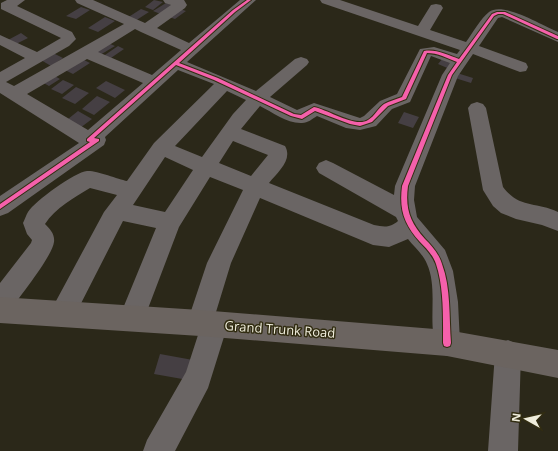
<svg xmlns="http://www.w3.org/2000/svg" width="558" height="451" viewBox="0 0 558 451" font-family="'Open Sans',sans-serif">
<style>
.building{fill:#453f43}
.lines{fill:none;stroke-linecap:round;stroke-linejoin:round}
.minor{fill:#6a6564;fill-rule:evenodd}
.major{fill:#6b6460;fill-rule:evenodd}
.cycleway-casing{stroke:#322d12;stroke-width:2}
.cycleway{fill:#f560ab;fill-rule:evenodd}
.labels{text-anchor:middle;stroke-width:3;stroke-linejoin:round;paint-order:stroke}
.street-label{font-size:13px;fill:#efeddc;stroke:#322d12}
</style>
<rect width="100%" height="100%" fill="#2b2819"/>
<path class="building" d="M154,0L163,2L153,10L145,7Z
M166,3L176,7L163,15L153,11Z
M81,7L90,10L76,19L66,16Z
M177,8L186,11L175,19L166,16Z
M141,9L149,12L135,21L127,18Z
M105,17L115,21L98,32L88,28Z
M21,33L28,38L16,44L8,40Z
M108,43L115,46L100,55L94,52Z
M118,46L124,49L108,60L102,57Z
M53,53L63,58L51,66L41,60Z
M443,58L457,64L452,70L438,64Z
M82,59L90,63L73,74L65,70Z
M457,73L473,78L471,83L455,78Z
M51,74L60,79L49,86L40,81Z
M63,80L74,85L62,94L51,89Z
M106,81L125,90L115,98L96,88Z
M76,87L89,93L75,104L62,98Z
M97,96L110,102L94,115L82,109Z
M78,111L92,119L76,131L63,123Z
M404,112L419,117L413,128L398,123Z
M160,354L193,360L188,380L154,374Z"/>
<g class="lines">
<path class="minor" d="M7,0H25L17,6L72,32L76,39L69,46L6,82L14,86L124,24L77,3L75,0H93L145,23L171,5L165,3L163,0H184L187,5L185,8L157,28L189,43L240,0H256L187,62L256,91L295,59L301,57L307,59L309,62L307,65L270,97L297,110L314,103L360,118L364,116L380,101L397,94L420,49L434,47L457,54L460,50L322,3L320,0H340L418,26L431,5L436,4L441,5L443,8L430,30L466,42C472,34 481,18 489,12C503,1 543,26 558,32V42L502,17L498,18L479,46L526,63L528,67L526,71L520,72L473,54L458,76L415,186L414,200L417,217L445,250L453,271L458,302L460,343L456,352L447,356L438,352C426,325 439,291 427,264C423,254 414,247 408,239L389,247L373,245L260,198L231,263L216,312L224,315L228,324L208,388L175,451H143L147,440L186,372L198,335L191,332L187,323L207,263L243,190L210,177L179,227L141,327L132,331L123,327L119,318L156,228L123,221L71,323L62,327L53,323L49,314L104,212L117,195L90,188C75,197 55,208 45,224C50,229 55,234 54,242C52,257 19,297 9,312L0,315V283L31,243L32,240L27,234L23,223C25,219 26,215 28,212C35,201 75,172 87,171C95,170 118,179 127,181L154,143L214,84L178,70L105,137L106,140L104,145L8,213L0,216V196L79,143L0,93V72L25,58L0,45V35L37,52L61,38L1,9V3ZM135,29L141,32L181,50L152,75L98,52ZM431,56L450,63L442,75L395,186L394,195L333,163L326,160L319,163L316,168L319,173L396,217L398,221C390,228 384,227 374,225L269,183C278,172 293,160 285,146L241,129L260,106C272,112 288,124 302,123C308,123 312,119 317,116L346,128L360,130L376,126L392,109L410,102ZM87,59L143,83L88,130L27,94ZM227,91L246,100L233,114L202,157L175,146ZM233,141L268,155L251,176L219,163ZM165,157L193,170L165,212L133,205Z
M477,102L483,104L486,108L503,187C520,209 535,201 558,212V231L542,225L516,219L501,213L493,206L483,190L468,108L471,104Z
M508,340L517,344L521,353L518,451H488L495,353L499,344Z"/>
<path class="major" d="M0,297L200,310L447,330L558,350V378L447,356L200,336L0,323Z"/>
<g class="cycleway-casing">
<path id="cycleway" d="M247,0H251L235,12L179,63L218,78L294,114L301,115L314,107C329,110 355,128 368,120C375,116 378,108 384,104C389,101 397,99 402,97L424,51C436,49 448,55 459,59L492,14L497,12H505L558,36V39H557L503,14H498L494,16L452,75L408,186C405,209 410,222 425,239C432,246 439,254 442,264C451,288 449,317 451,343L450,346L447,347L444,346L443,343C443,318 444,288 436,264C433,255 426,248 420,242C404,224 399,210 402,186L448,75L457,62C447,58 438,53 427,53L406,99L388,106L372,122L360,126L350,124L315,111L302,119L291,116L214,80L176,65L94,138L99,139V141L0,209V204L90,142L87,141V139L233,10Z"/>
</g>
<use href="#cycleway" class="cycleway"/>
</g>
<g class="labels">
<g class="street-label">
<text transform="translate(280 329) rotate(4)" y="5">Grand Trunk Road</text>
</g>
</g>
<g transform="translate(526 419) rotate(278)" stroke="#322d12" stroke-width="3" paint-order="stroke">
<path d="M0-3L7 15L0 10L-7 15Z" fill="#efeddc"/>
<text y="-6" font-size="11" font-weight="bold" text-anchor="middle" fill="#efeddc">N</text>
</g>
</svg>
